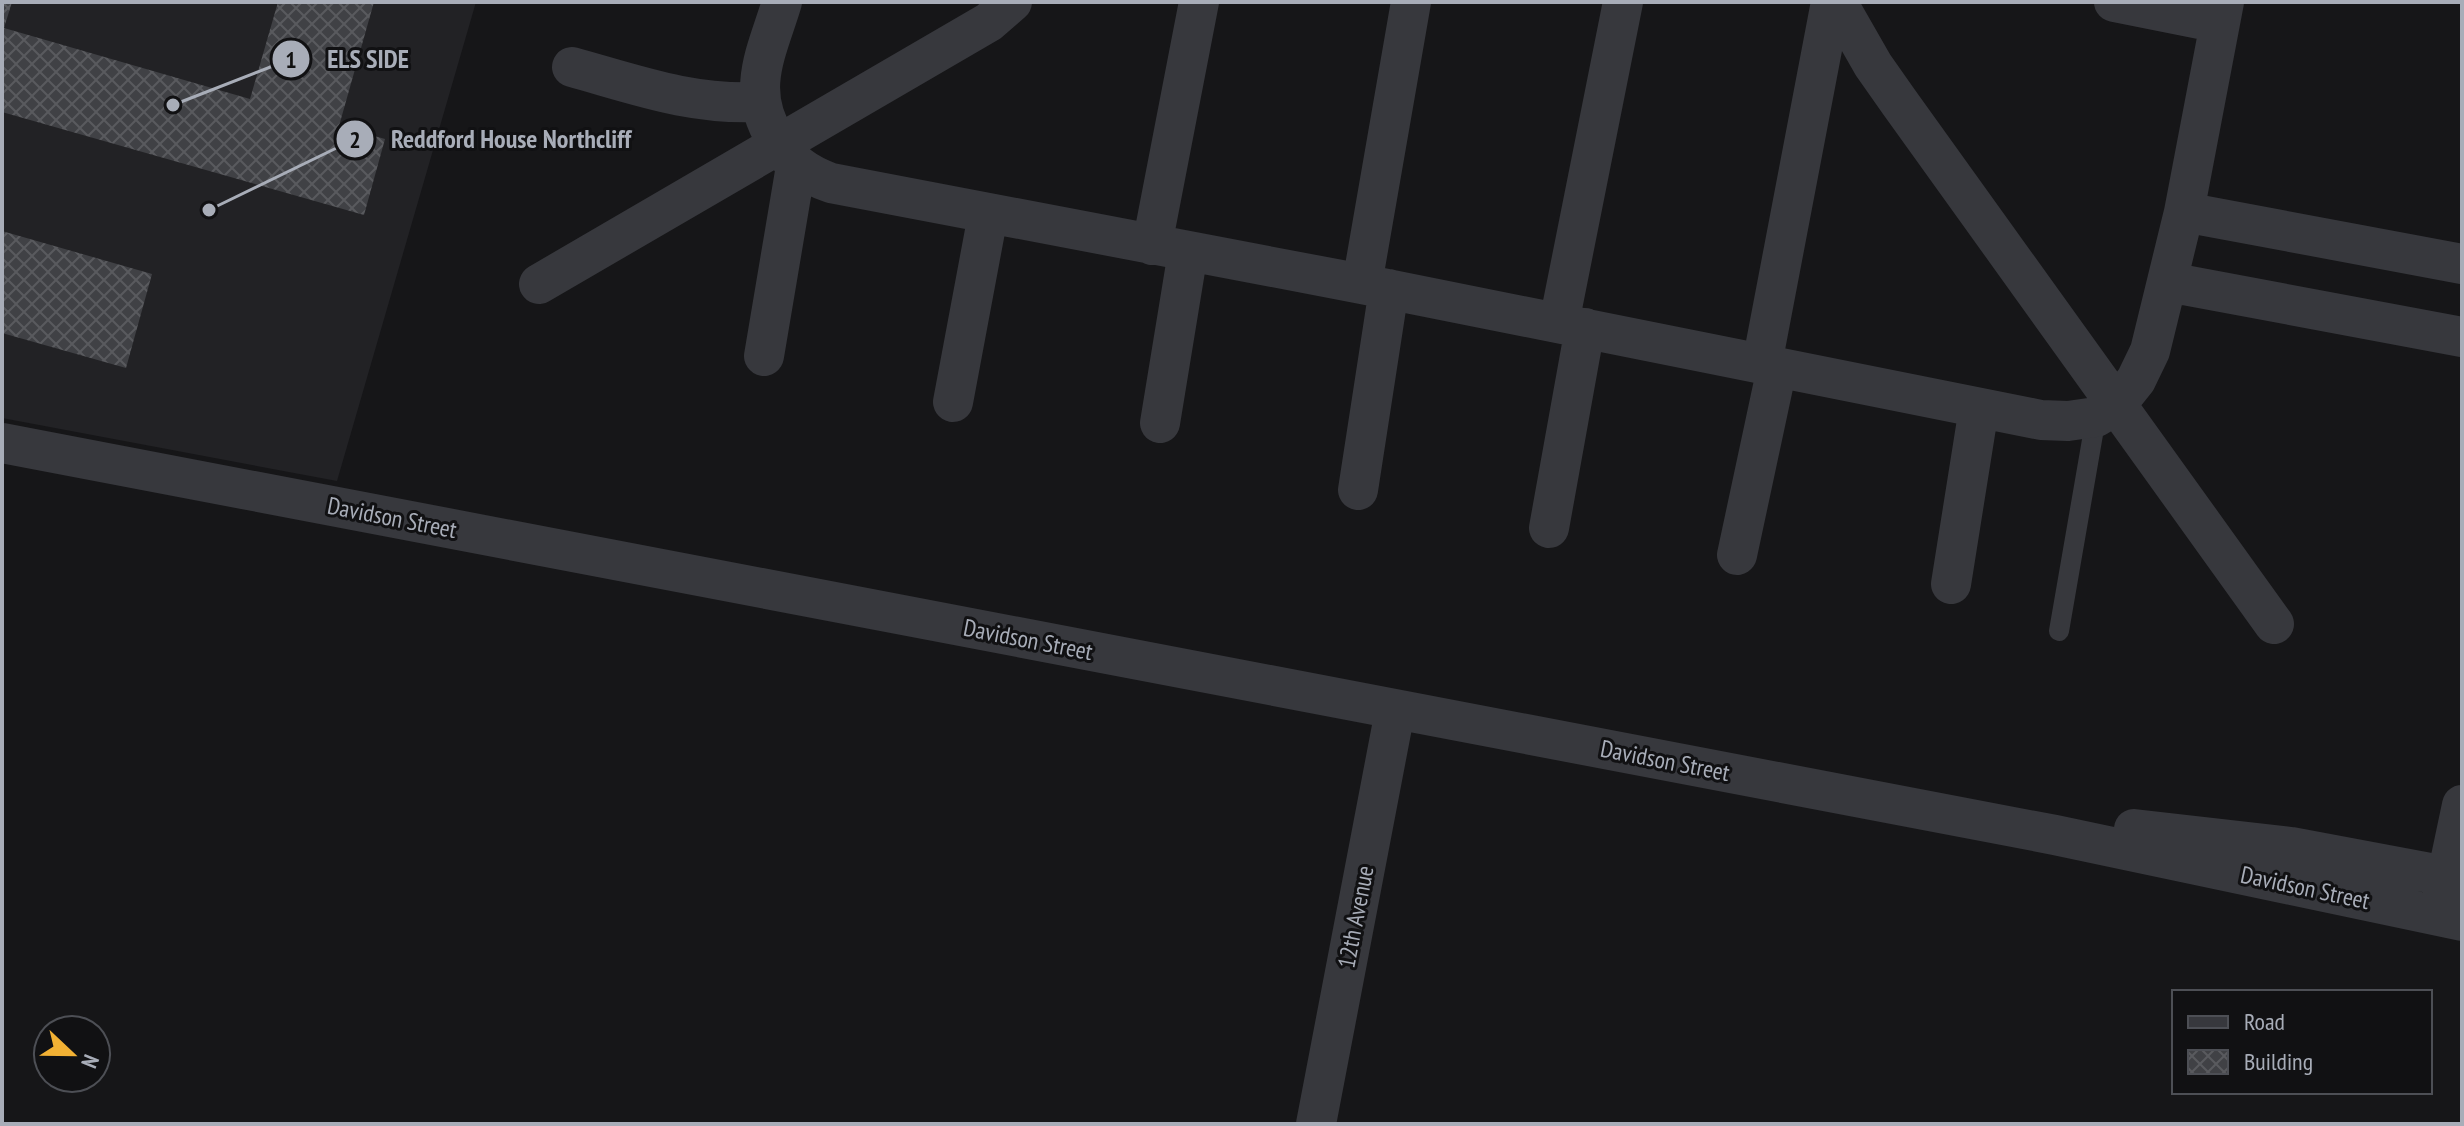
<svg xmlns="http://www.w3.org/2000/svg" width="2464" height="1126" viewBox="0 0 2464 1126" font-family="'PT Sans Narrow',sans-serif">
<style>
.built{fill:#222225}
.building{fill:url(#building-cross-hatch)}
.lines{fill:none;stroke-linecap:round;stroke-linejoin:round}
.lane{stroke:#37383d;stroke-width:20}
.street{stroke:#37383d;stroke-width:40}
.labels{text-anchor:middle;stroke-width:6;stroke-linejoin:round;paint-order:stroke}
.street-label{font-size:24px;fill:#a8adb8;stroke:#111113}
.leader{fill:none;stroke:#a8adb8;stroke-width:3}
.callout-dot{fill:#a8adb8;stroke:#111113;stroke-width:3}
.mark-label{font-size:24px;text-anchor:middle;font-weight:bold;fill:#111}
.callout-label{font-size:26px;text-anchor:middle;font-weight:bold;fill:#a8adb8;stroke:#111113;stroke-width:6;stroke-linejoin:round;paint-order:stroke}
</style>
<defs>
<pattern id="building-cross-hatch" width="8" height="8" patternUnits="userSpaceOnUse" patternTransform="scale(2)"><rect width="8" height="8" fill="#404145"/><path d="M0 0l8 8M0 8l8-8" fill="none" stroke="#595a5e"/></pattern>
</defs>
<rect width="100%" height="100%" fill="#161618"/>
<path class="built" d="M2,2H476L337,481L2,418Z"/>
<path class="building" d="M2,2H12L4,28L250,99L278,2H374L339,126L385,139L364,215L2,112Z
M2,231L152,274L126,368L2,333Z"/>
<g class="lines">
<path class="lane" d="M2059,631L2096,417"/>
<path class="street" d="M782,2C767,52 745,89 775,138C789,162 806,174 831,183L1362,284L2041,420L2068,421L2096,417L2116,405L2136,380L2150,351L2184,212L2224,2
M1837,2L1873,65L1899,102L2274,624
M2114,2L2219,23
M572,67C637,85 690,105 759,102
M2184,212L2462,264
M1152,245L1199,2
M2168,282L2462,337
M539,284L989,22L1012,2
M1362,284L1411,2
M1559,323L1623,2
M764,356L796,166
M1762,364L1831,2
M953,402L988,215
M1160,423L1188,252
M2,443L2055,835L2462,921
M1358,490L1389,289
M1549,528L1585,328
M1737,555L1777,368
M1951,584L1979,408
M2134,829L2291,847L2462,879
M2442,900L2462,805
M1316,1124L1395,711"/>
</g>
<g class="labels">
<g class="street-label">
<text transform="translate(392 518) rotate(11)" y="8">Davidson Street</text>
<text transform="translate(1028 640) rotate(11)" y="8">Davidson Street</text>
<text transform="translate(1665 761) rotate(11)" y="8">Davidson Street</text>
<text transform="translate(2305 888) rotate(12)" y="8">Davidson Street</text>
<text transform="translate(1356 917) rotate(-79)" y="8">12th Avenue</text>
</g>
</g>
<path class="leader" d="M173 105L291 59M209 210L355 139"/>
<g class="callout-dot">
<circle cx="173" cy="105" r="8"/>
<circle cx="209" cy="210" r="8"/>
<circle cx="291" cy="59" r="20"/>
<circle cx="355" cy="139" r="20"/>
</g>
<g class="mark-label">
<text x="291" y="68">1</text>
<text x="355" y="148">2</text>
</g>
<g class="callout-label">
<text x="368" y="68">ELS SIDE</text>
<text x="511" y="148">Reddford House Northcliff</text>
</g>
<rect width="2464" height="1126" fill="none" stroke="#a8adb8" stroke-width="8"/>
<rect x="2172" y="990" width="260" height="104" fill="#111113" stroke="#4d4f55" stroke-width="2"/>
<rect x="2188" y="1016" width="40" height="12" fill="#37383d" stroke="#4d4f55" stroke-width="2"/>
<text x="2244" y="1030" font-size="24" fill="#a8adb8">Road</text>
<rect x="2188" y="1050" width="40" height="24" fill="url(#building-cross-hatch)" stroke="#4d4f55" stroke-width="2"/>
<text x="2244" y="1070" font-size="24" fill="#a8adb8">Building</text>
<g transform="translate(72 1054) rotate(112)"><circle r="38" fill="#111113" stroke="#4d4f55" stroke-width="2"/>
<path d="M0-6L14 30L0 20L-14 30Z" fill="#f2b134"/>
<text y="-12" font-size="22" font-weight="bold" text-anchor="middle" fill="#a8adb8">N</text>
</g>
</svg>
